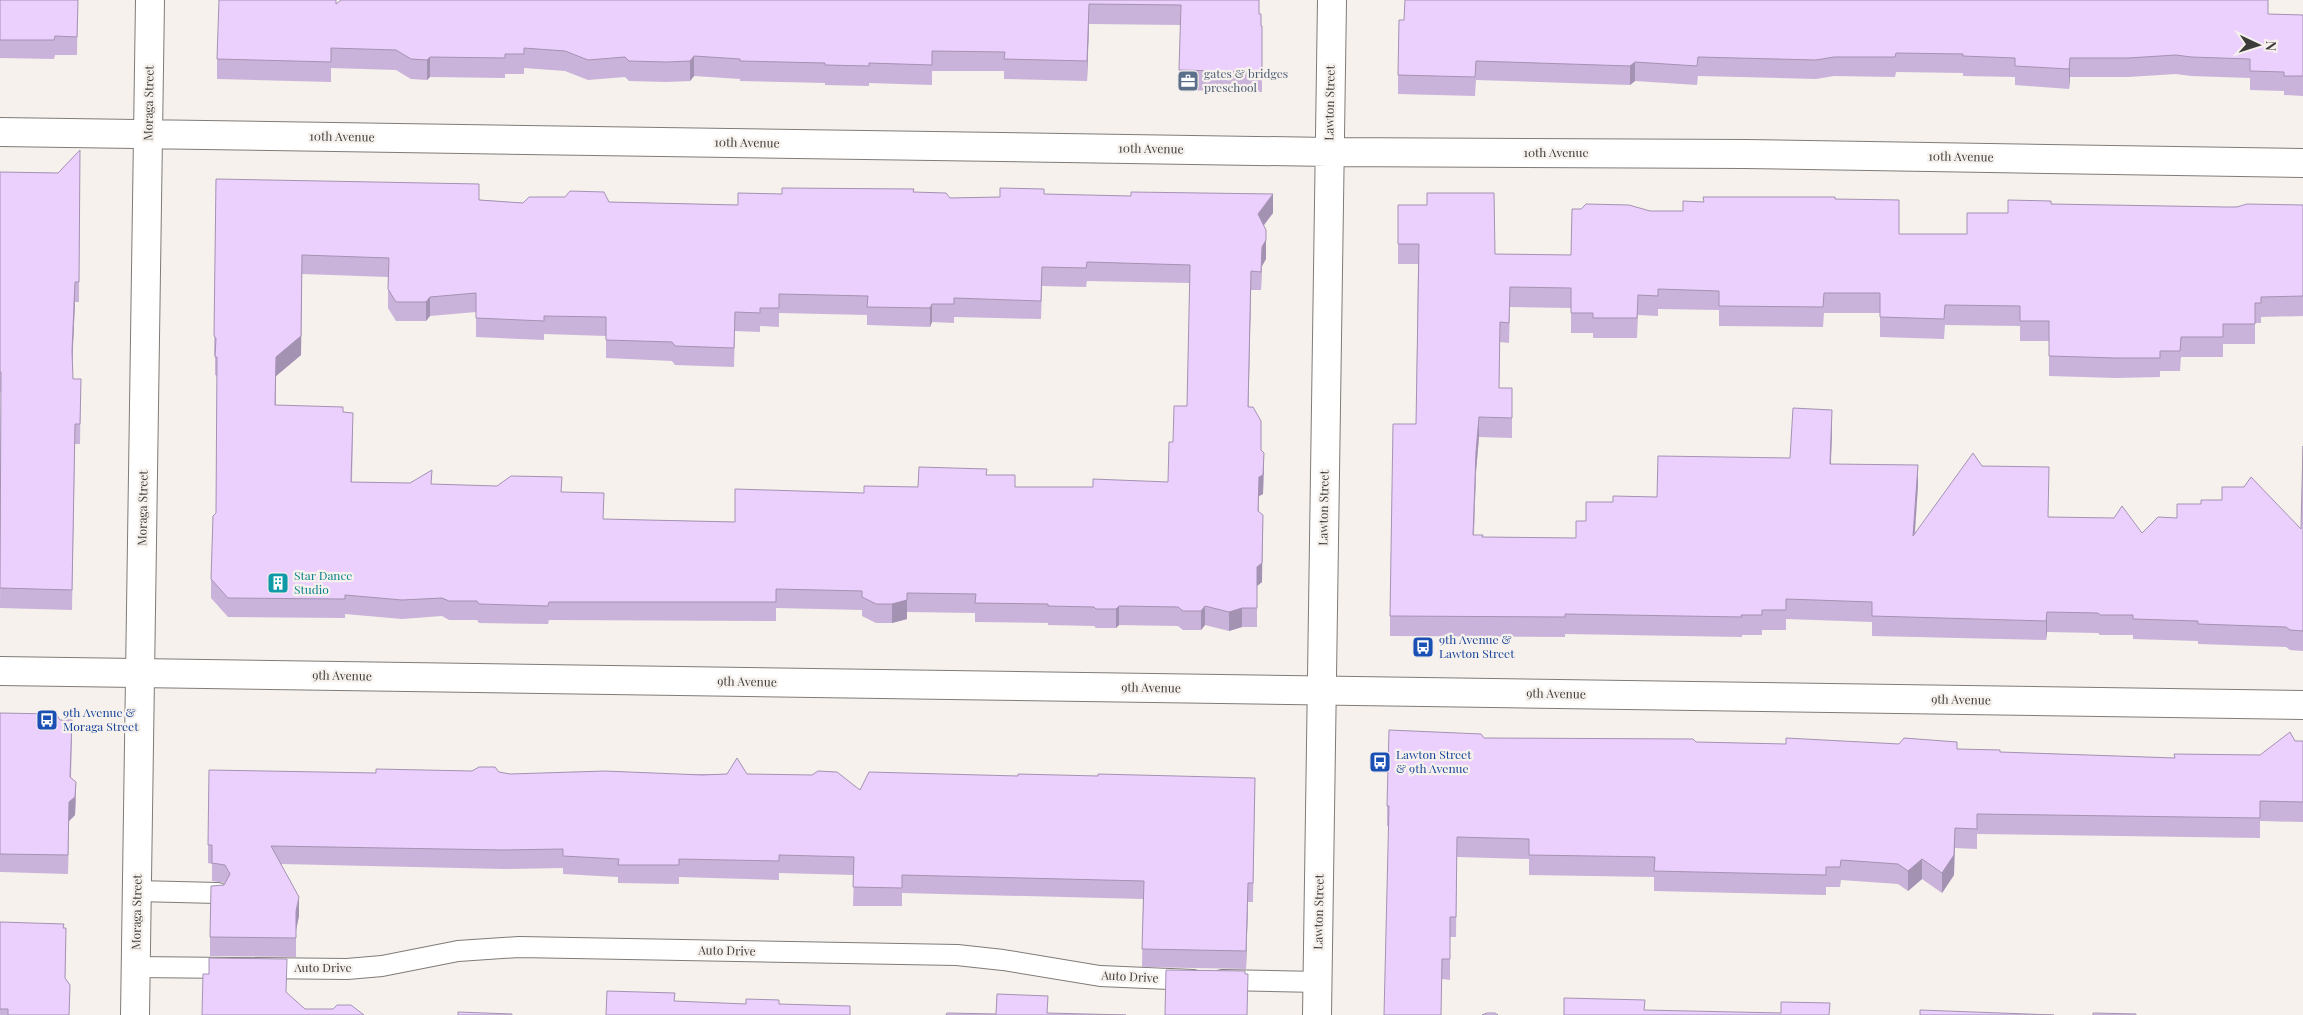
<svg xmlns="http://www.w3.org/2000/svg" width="2303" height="1015" viewBox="0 0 2303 1015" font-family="'Playfair Display',serif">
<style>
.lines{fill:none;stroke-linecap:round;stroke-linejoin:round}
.lane-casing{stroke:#807b77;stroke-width:22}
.street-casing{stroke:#807b77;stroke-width:30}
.secondary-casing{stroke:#807b77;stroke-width:30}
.lane{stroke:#fff;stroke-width:20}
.street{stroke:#fff;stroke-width:28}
.secondary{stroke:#fff;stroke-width:28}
.wall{fill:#cab3da;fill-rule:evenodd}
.shaded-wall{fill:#a492b2}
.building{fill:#ebd0fe;stroke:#a492b2;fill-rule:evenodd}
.labels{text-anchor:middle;stroke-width:4.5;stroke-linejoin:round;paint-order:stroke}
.service-label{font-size:12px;fill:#4e5e75;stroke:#f6f1ec;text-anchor:start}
.street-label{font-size:12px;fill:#3e3c3a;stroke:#f6f1ec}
.culture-label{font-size:12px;fill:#0d838f;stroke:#f6f1ec;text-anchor:start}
.transit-label{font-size:12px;fill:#164399;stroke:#f6f1ec;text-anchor:start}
</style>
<rect width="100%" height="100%" fill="#f6f1ec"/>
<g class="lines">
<g class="lane-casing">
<path id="lane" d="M137,891L218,893
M136,967L347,969L382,966L458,951L519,947L957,955L1003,960L1100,976L1193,980
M1222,980L1318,982"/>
</g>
<g class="street-casing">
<path id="street" d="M0,132L1329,152L1745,154L2303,163
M135,1015L150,0
M1317,1015L1332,0"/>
</g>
<g class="secondary-casing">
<path id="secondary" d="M0,671L2303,705"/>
</g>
<use href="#lane" class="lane"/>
<use href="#street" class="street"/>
<use href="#secondary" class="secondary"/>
</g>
<path class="wall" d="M0,0H78L77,55H55L54,59L0,58Z
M1259,0V14L1261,26H1262V92L1179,90L1181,25L1089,24L1087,81L1004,79V71H932V85L869,83V86L825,85V83L740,81V79L694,76L690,81L667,82L629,81L625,77L588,80L565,71L524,68V74H505V78L430,77L427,80L411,79L396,70L331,68V82L217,79V59L337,4Z
M2269,14L2303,15V96L2284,95V91L2250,90V78L2191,76L2176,74L2128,77H2070L2069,89L2015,85V77L1963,76V73L1896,72L1895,77L1834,76L1816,79L1698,76L1697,85L1635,81L1630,85L1476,80L1475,96L1398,94V75L1404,20Z
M80,150L79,302H75L72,363L73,379H81L80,444H75L72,610L0,608L1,392H0V172L58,173Z
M216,179L523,203L609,202L738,205L782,194L914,192L950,198L1000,197L1044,194L1273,213L1264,225L1266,259L1262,266L1261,290H1251L1248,407L1261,450L1264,472L1263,494L1259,496V511L1262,582L1257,586V627H1242L1229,631L1205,625L1201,630H1183L1178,626L1119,625L1116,628H1096L1094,626L1048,625V623L975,622V613L907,612V619L892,623H876L862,616V610L776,608V621L549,620L548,624L479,623L477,620H449L442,616L402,619L345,614V618L228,617L211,598V579L216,513L217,376L215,375V356L214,355ZM302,274L388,277V308L396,321H426L430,316L476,312V337L544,340V334L606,336V358L672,361L675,365L734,367L735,331L760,332V326L779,327V313L867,315V325L930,327L932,322L954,323V317L1041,319L1042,286L1086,287L1087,281L1190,283L1187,406L1173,442L1168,482L1093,487H1015L987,475L918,487L864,493L735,522L604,519L562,492L432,484L352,482L353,431L343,412L276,406V376L301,355Z
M1835,199L1899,234H1967L2008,213L2051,204L2225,207L2303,205V316L2261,317V323H2255V344H2223V357H2181L2180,371H2160V377L2116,378L2049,376V341H2020V326L1945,325L1944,339L1880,337V313H1824L1823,327L1719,326V310L1658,309V316L1638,315L1637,338H1593V333H1571V308L1510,307L1509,343L1500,342L1499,388H1512V438L1479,437L1476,472L1474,535L1483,537L1576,538L1586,521L1613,502L1657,497L1790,458L1832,430L1831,464L1918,485L1915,534L1982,466L2048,517L2142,533L2301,529L2303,446V651L2290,650L2286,647L2198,644V641L2133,639V635H2100L2098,633L2047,632L2046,640L1872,636V622L1786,619V630H1762V635H1742V637L1565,634V637L1390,636V616L1416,424L1418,264H1398V205L1495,254L1571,255L1650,211H1683L1703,202Z
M0,713L72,739L71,778L76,800L75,815L69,821L68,874L0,872Z
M1484,738L1696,742L1957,749L2000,752L2174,758L2260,755L2295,741H2303V822L2260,821V838L1977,834V849L1955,848L1954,875L1942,893L1922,879L1908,891L1898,884L1841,880L1840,887H1826V895L1654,891V877L1529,875V859L1457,857L1456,937H1450V980L1442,979L1389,826H1387V806Z
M499,772L510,774H747L860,790L1018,776H1098L1255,778L1253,902H1248L1246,969L1142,967L1143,899L902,893V906H853L854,875L779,873V880L679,877V884L618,883V877L563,874V868L503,869L281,864L299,916L296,930V957L210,956V937L225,883L212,881V864L208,863V845L376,773Z
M0,922L64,928L66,947L65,978L70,985L69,1015H0Z"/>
<path class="shaded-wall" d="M1089,4V24L1087,81V61Z
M694,56V76L690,81V61Z
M430,57V77L427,80V60Z
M2070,58V77L2069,89V69Z
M1635,62V81L1630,85V66Z
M1273,194V213L1258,233V214Z
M1266,230V259L1262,266L1261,290L1262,247Z
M302,255L301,355L276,376L275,424L276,357Z
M1251,271V290L1248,426V407Z
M75,282V302L72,370V351Z
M430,297V316L426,321V302Z
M932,304V322L930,327V308Z
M1832,410V430L1830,484V464Z
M1479,417V437L1476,472L1473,555L1476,452Z
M1264,453L1263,494L1259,496V477Z
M1918,465V485L1913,556V536Z
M1263,515L1262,582L1257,586V627V567Z
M907,593V619L892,623V604Z
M1119,606V625L1116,628V609Z
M1205,606V625L1201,630V611Z
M1242,608V627L1229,631V612Z
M2047,612V632L2046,640V621Z
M76,782L75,815L69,821L68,874L69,802Z
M1955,828L1954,875L1942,893V873Z
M1922,859V879L1908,891V871Z
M1248,883V902L1246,969V951Z
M299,897V916L296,930V911Z"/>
<path class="building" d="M0,0H78L77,37L55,36L54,40H0Z
M219,0H336V4L341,0H1259V14H1261V26H1262V72L1179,70L1181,5L1089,4L1087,61L1004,59L1005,52L932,51V65L869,63V66L825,65V63L740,61V59L694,56L690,61L667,62L629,61L625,57L588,60L565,51L524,48V54H505V58L430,57L427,60L411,59L396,50L331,48V62L217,59Z
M1405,0H2268V14L2303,15V76H2284V72L2250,71V59L2191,57L2176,55L2128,58H2070L2069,69L2015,66V58L1963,56V54L1896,53L1895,57H1834L1816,60L1698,57L1697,66L1635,62L1630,66L1476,61L1475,77L1398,75L1399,20H1404Z
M80,150L79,282H75L72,351L73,379H81L80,424H75L72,590L0,588L1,372H0V172L58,173Z
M216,179L479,184V200L523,203L529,197H565L570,191L604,192L609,202L738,205V193L782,194V188L914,189L913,192L946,193L950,198L1000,197V188L1044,189V194L1131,196V192L1273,194L1258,214L1266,230V240L1262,247L1261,272L1251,271L1248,407H1253L1261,421V450L1264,453L1263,475L1259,477L1258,511L1263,515L1262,563L1257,567V608H1242L1229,612L1205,606L1201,611H1183L1178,607L1119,606L1116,609H1096L1094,607L1048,606V604L975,603L976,594L907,593V600L892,604H876L862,597V591L776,589V602H549L548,606L479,604L477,601H449L442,598L402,600L345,595V599L228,598L211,579L213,516L216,513L217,357H215L216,338L214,336ZM302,255L389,258L388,289L396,302H426L430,297L476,293V318L544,321V316L606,317V340L672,342L675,346L734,348L735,312L760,313V308H779V294L868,296L867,307L930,308L932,304H954V298L1041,301L1042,267L1086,268L1087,262L1190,265L1187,406H1174L1173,442H1169L1168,482L1093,479V487H1015V475H986L987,469L919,467L918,487L864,486V493L735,489V522L603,519L604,493L561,492L562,477L511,476L497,486L431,484L432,470L410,483L351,482L353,413L343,412V407L275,405L276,357L301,336Z
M1427,193H1494L1495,254L1571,255L1572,209H1581L1586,204L1629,205L1650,211H1683V201L1704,202L1703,197H1835V199L1899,200V234H1967V213H2008V200L2051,201V204L2225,207H2237L2247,204L2303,205V296L2261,297V303H2255V324H2223V337H2181L2180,351H2160V358H2116L2049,356V321H2020V306L1945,305L1944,319L1880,317V293H1824L1823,307L1719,306V291L1658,289V296L1638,295L1637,318H1593V313H1571V288L1510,287L1509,323L1500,322L1499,388H1512V418L1479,417L1476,452L1473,535H1483L1482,537L1576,538V521H1586V502H1613V496L1657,497L1658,456L1790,458L1793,408L1832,410L1830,464L1918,465L1913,536L1973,453L1982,466L2049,467L2048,517L2114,518L2122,506L2142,533L2158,517L2177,518V504H2201V500H2222V487H2244L2251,477L2301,529L2303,446V631L2290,630L2286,627L2198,624V621L2133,619V615H2100L2098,613L2047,612L2046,621L1872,616V602L1786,599V610H1762V615H1741L1742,617L1565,614V617L1390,616L1393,424H1416L1419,244H1398V205H1427Z
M0,713L56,714L60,720H72L70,777L76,782L75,797L69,802L68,855L0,854Z
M1389,730L1481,734L1484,738L1693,739L1696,742L1786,744V738L1899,744L1904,738L1957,742V749L2000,750V752L2175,758L2174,754L2260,755L2290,732L2295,741H2303V802L2260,801V818L1977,814V829L1955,828L1954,855L1942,873L1922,859L1908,871L1898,864L1841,860L1840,867H1826V875L1654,871L1655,857L1529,855V839L1457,837L1456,917H1450V959H1442L1441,1015H1384L1389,806H1387Z
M737,758L747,774L812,775L818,771L837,772L860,790L869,772L1018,776V774L1098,776V774L1255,778L1253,883H1248L1246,951L1142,949L1144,881L902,875V888L853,887L854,857L779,855V861L679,859V865H618L619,859L563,856V849L503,850L271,846L299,897L296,911V938L210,937L211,886L224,885L230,874L225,865L212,863V845H208L209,770L376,773V769L472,771L479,767H495L499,772L510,774L605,771L702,775L727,774Z
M0,922L64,924L63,928H66L65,978L70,985L69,1015H8V1009H0Z
M209,958L287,959L286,992L305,1009H333L337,1005H351L364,1015H202L203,974H209Z
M1166,970L1245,971V974H1248L1247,1015H1165Z
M607,991L675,993L674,1001L746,1004V999L779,1000V1004L850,1006V1015H606Z
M997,994L1048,996L1047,1013L1126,1015H946L947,1013L996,1014Z
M1564,998L1645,1000L1644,1010L1781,1013V1002L1830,1003L1829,1015H1564Z
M1920,1010L2054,1015H1920Z
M458,1012L512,1014V1015H458Z
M1487,1013H1495L1498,1015H1482Z
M2093,1013L2136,1014V1015H2093Z"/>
<defs>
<g id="office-square" transform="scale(1.125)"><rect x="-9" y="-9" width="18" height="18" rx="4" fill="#5c6f8a" stroke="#f6f1ec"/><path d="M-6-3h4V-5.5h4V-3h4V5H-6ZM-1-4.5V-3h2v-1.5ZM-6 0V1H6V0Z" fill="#fff"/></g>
<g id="building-square" transform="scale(1.125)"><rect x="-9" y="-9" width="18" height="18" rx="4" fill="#0f9aa8" stroke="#f6f1ec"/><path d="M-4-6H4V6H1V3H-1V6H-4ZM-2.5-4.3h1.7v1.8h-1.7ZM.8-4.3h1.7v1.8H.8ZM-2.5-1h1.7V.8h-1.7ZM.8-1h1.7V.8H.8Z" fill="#fff"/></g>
<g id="bus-square" transform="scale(1.125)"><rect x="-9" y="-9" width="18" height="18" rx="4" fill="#1a4fb4" stroke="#f6f1ec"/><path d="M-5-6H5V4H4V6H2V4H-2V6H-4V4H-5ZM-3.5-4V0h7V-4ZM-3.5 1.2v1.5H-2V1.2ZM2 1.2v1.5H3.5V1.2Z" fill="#fff"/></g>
</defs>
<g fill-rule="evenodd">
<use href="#office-square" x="1188" y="81"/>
<use href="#building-square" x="278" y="583"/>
<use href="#bus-square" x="1423" y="647"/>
<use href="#bus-square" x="47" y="720"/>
<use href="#bus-square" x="1380" y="762"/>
</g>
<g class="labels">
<g class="service-label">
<text x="1204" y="78">gates &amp; bridges<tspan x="1204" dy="14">preschool</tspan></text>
</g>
<g class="street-label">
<text transform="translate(149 103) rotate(-89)" y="4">Moraga Street</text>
<text transform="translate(1330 103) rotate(-89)" y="4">Lawton Street</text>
<text transform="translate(342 137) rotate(1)" y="4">10th Avenue</text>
<text transform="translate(747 143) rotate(1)" y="4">10th Avenue</text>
<text transform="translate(1151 149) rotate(1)" y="4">10th Avenue</text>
<text x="1556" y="157">10th Avenue</text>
<text transform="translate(1961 157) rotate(1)" y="4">10th Avenue</text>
<text transform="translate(143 508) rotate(-89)" y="4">Moraga Street</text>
<text transform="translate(1324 508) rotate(-89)" y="4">Lawton Street</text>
<text transform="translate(342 676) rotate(1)" y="4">9th Avenue</text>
<text transform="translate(747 682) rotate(1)" y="4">9th Avenue</text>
<text transform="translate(1151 688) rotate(1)" y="4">9th Avenue</text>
<text transform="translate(1556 694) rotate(1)" y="4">9th Avenue</text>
<text transform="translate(1961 700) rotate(1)" y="4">9th Avenue</text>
<text transform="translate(137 912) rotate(-89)" y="4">Moraga Street</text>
<text transform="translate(1319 912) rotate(-89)" y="4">Lawton Street</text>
<text transform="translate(727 951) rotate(1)" y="4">Auto Drive</text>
<text x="323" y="972">Auto Drive</text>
<text transform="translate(1130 977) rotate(3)" y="4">Auto Drive</text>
</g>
<g class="culture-label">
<text x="294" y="580">Star Dance<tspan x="294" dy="14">Studio</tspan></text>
</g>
<g class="transit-label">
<text x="1439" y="644">9th Avenue &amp;<tspan x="1439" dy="14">Lawton Street</tspan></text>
<text x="63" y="717">9th Avenue &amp;<tspan x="63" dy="14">Moraga Street</tspan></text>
<text x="1396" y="759">Lawton Street<tspan x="1396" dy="14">&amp; 9th Avenue</tspan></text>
</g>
</g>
<g transform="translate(2258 45) rotate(94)" stroke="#f6f1ec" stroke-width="4" paint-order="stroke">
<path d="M0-4L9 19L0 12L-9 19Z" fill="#3e3c3a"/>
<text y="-8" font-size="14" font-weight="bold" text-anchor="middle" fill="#3e3c3a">N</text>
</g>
</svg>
